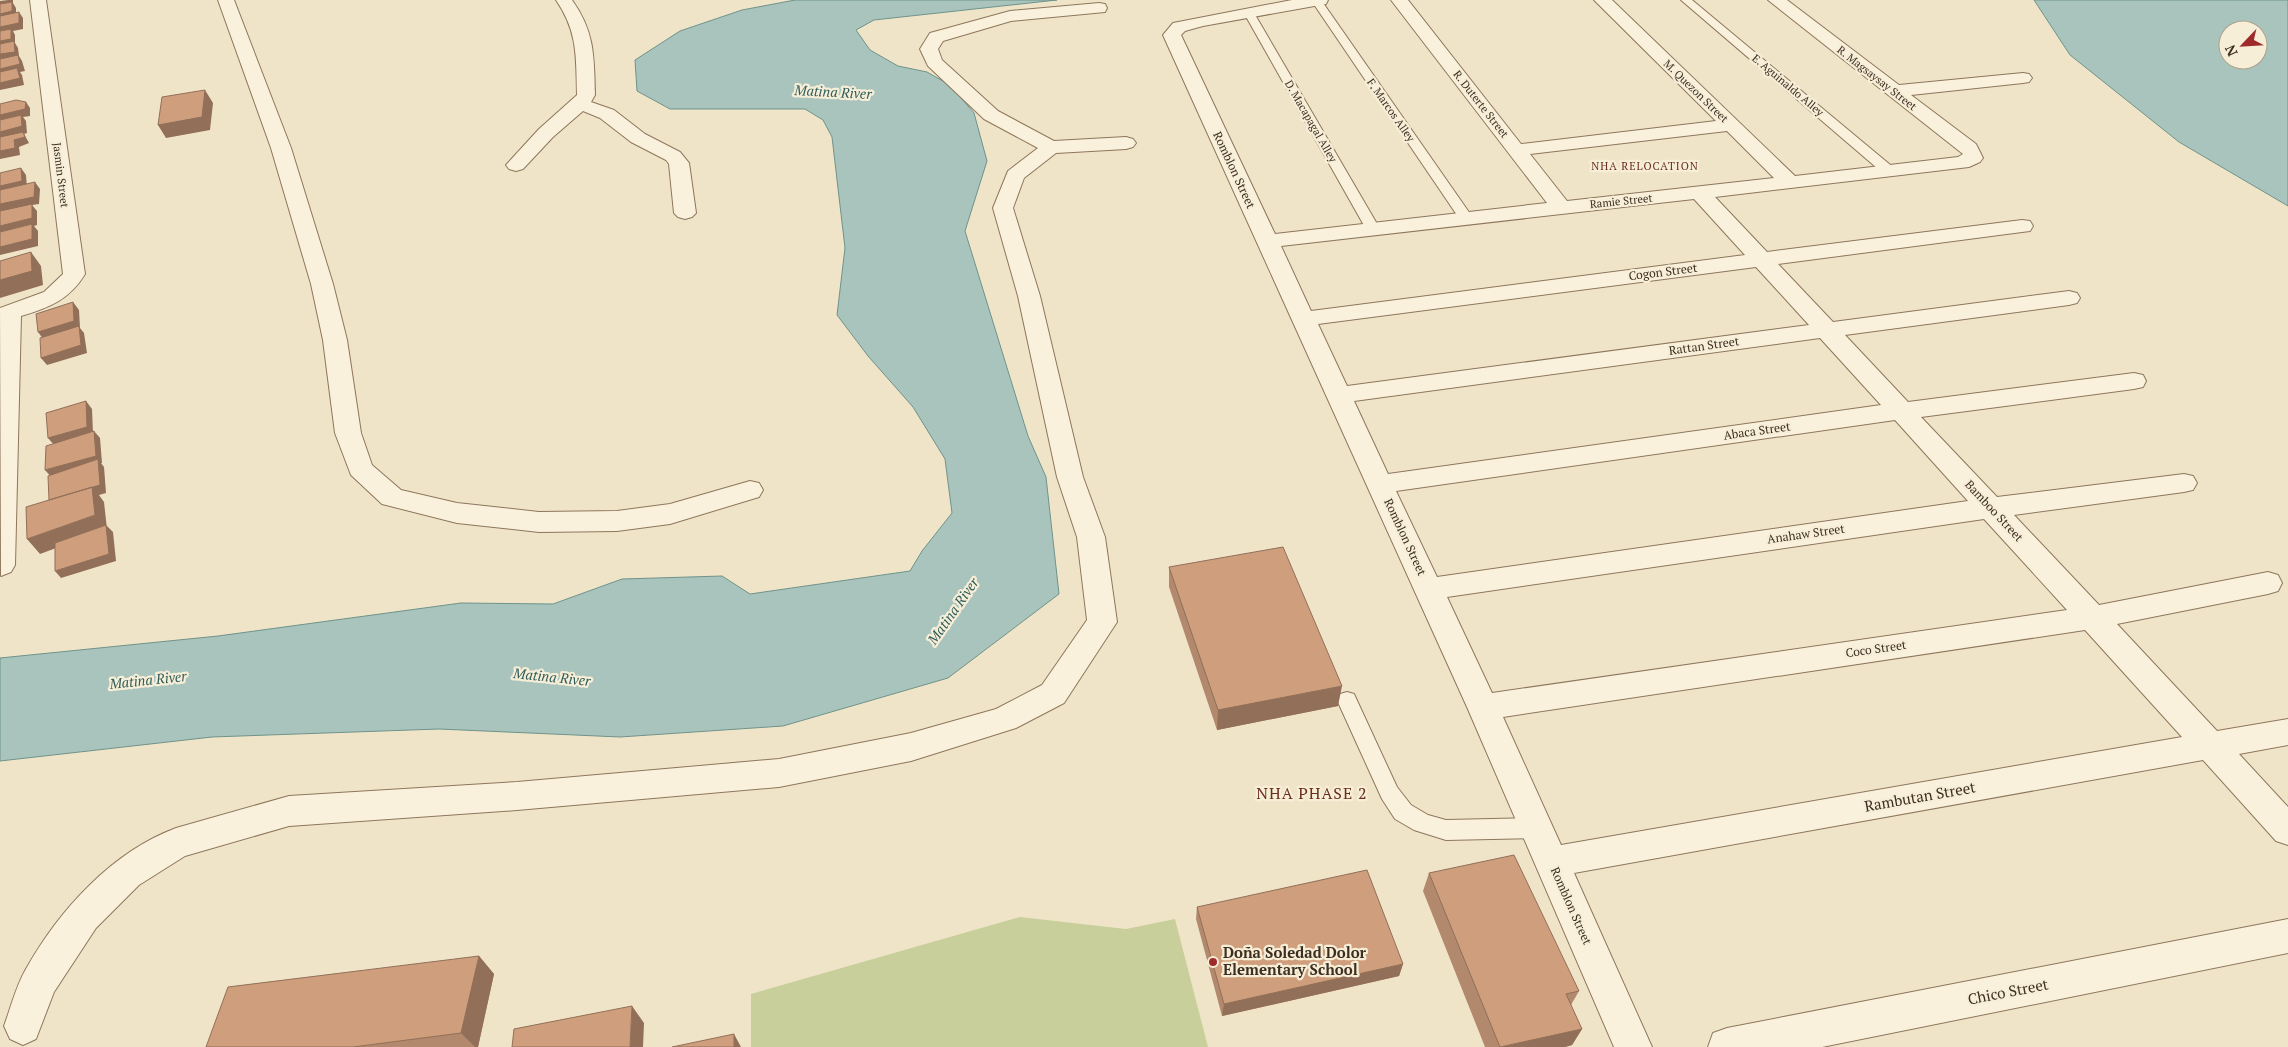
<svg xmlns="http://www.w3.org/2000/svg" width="2288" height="1047" viewBox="0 0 2288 1047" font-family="'PT Serif',serif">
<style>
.green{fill:#c9cf9b}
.water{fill:#a9c4bc;stroke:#6f938a;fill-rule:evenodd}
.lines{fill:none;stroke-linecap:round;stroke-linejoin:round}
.service-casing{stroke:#8d765c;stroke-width:2}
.minor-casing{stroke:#8d765c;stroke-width:2}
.service{fill:#faf1dc;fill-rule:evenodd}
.minor{fill:#faf1dc;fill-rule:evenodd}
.wall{fill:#b2896c}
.shaded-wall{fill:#916f58}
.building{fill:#cf9f7d;stroke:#916f58}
.poi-dot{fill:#9e2a2b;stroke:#f7eed8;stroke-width:2}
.labels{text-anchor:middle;stroke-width:4.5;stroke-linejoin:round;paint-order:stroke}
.far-street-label{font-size:11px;fill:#3d2e20;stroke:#f7eed8}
.far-neighbourhood-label{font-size:11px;letter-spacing:1px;fill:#6b2e1e;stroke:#f7eed8}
.street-label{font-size:12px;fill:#3d2e20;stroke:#f7eed8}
.water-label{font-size:14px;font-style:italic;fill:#2f5d5a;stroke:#f7eed8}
.near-street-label{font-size:15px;fill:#3d2e20;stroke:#f7eed8}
.near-poi-label{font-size:15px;font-weight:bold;fill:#3d2e20;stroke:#f7eed8;text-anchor:start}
.near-neighbourhood-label{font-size:16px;letter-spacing:1px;fill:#6b2e1e;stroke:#f7eed8}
</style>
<rect width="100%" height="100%" fill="#f0e4c8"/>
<path class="green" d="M1020,917L1126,929L1175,919L1208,1047H751V994Z"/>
<path class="water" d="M795,0H1057L874,20L856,30L870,50L898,66L927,72L950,85L974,113L987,161L965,231L1028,436L1046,477L1059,594L948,678L783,726L620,737L439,729L212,737L0,761V658L218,636L461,603L553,604L622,579L722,576L750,594L910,571L922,551L952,513L945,459L913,407L868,356L837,315L845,248L832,137L823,120L805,109H670L637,91L635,60L680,31L742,10Z
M2034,0H2288V206L2179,142L2070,55ZM2228,30H2258V60H2228Z"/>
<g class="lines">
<g class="service-casing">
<path id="service" d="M1311,0H1321L1473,218L1471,221H1461Z
M1681,0H1692L1894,168L1895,171L1894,174H1884Z
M1249,10L1254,13L1380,229L1378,232L1373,233L1366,229L1244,13Z
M1347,692L1354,694L1397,787L1411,805L1428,815L1446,820L1537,818L1545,821L1548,828L1545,835L1537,838L1446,840L1414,830L1395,819L1382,799L1337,700L1340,694Z"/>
</g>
<g class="minor-casing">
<path id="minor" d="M30,0H46L85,274C70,299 49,308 21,316L15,565L11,572L1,576L0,308L44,292L63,274Z
M218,0H234L291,148L333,284L347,340L361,433L372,465L401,490L457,503L539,512L617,511L670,504L750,481L759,483L763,490L759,497L670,524L617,531L539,532L457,523L382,504L351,475L335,433L323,340L311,284L271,148Z
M556,0H572C595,32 594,57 595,95L591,102L614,110L645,134L680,152L689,163L696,213L692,217L685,219L678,217L674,213L669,164L666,160L631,142L600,118L583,111L553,137L523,169L516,171L509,169L506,165L539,129L577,95C576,57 578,32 556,0Z
M1292,0H1328L1326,4L1320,5L1203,26L1185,31L1181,35L1275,234L1547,203L1391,0H1408L1521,144L1716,121L1594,0H1612L1795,176L1958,157L1963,154L1768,0H1787L1899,85L2023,73L2029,74L2032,78L2029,82L2023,83L1911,95L1976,144L1983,158L1980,162L1969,167L1715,197L1767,252L2022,220L2030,221L2033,226L2030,231L2022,232L1778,264L1833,322L2069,291L2077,293L2080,298L2077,303L2069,305L1845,335L1908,402L2134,373L2143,375L2146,381L2143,387L2134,389L1921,417L1997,497L2184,474L2193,476L2197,483L2193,490L2184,492L2014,515L2099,605L2268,572L2278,575L2282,583L2278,591L2268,594L2117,624L2217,731L2288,719V745L2239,754L2288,807V845L2276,841L2203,760L1574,873L1652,1047H1614L1467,707L1163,35L1173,23ZM1727,131L1774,178L1567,201L1530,154ZM1694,199L1745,255L1311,311L1281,246ZM1756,267L1809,325L1347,386L1318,324ZM1820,338L1881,405L1388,474L1354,401ZM1895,420L1968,501L1437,577L1396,491ZM1984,519L2067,610L1492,693L1447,597ZM2085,630L2182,737L1561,845L1503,717Z
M1099,3L1105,4L1107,8L1105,12L1011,21L943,41L938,49L942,60L998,111L1054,141L1126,137L1133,139L1136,143L1133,147L1126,149L1056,153L1024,178L1013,208L1040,296L1083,477L1105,537L1117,622L1064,703L1016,728L911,761L779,787L517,810L289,826L185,856L139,885L96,928L54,992L36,1039L23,1045L10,1039L4,1026C11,1007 16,986 26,969C59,910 112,852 176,828L289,796L517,782L779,759L911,733L996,709L1042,685L1087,620L1077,537L1057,477L1018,296L993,208L1008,171L1038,148L984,119L928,66L920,49L930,33L1010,11Z
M2288,919V953L1822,1047H1708L1713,1033L1727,1028Z"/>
</g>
<use href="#service" class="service"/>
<use href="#minor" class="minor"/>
</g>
<path class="wall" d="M1169,567L1338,706L1217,730L1169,587Z
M1429,873L1579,991L1571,1005L1582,1029L1572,1045L1565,1047H1485L1423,891Z
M1197,907L1403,964L1399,976L1222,1016L1196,919Z
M479,956L494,974L478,1047H206Z"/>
<path class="shaded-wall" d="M8,0H13V3L16,8V18L0,21V1Z
M19,12L23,18V29L13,31L15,35V43L18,48L19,56L22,61L25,71L20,72L22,75L24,85L0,90V27Z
M205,90L213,103L210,130L166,138L158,125Z
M26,102L30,108V116L23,117L26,121L27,133L24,134L29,143L19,147L20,155L0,159V115Z
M21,168L26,175L27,188L0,195V186Z
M35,182L40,189L39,204L32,205L37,211V225L34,226L38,231V246L0,255V204Z
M31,252L41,266L43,285L0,298V280Z
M73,302L79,310L80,328L84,333L87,353L47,365L41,358L44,340L38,332Z
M86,401L92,409L93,434L54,445L48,438Z
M94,431L100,438L102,463H101L104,467L106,493L99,495L104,502L107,529L40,554L27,539L95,515L52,478L45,470Z
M106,525L113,532L116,561L61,578L55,571Z
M1342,686L1338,706L1217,730L1218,710Z
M479,956L494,974L478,1047H475L461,1033Z
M1403,964L1399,976L1222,1016L1224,1004Z
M632,1006L644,1023L643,1047H630Z
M1582,1029L1572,1045L1565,1047H1501Z
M734,1034L741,1047H734Z"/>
<path class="building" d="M12,2V11L0,14V4Z
M19,12V23L0,27V16Z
M11,29V39L0,41V31Z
M14,41L15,52L0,54V44Z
M18,55L20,64L0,69V59Z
M17,68L20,78L0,83V72Z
M205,90L202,117L158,125L162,97Z
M16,100L26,102L25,109L0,115V104Z
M21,115L22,126L0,132V120Z
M23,132L25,137L14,140L15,148L0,151V137Z
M21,168L22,181L0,186V173Z
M35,182L34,197L0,204V190Z
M32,204V218L0,226V211Z
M32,224V239L0,247V232Z
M31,252L32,271L0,280V261Z
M73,302L74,321L38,332L36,314Z
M79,326L81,345L41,358L40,338Z
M86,401L87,427L48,438L46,413Z
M94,431L96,456L45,470L46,446Z
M98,459L100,485L49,500L48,476Z
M92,487L95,515L27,539L26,507Z
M106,525L109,554L55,571V543Z
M1283,547L1342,686L1218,710L1169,567Z
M1514,855L1579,991L1566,994L1582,1029L1500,1047L1429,873Z
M1367,870L1403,964L1224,1004L1197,907Z
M479,956L461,1033L353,1047H206L228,987Z
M632,1006L630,1047H512L514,1029Z
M734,1034V1047H672Z"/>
<circle class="poi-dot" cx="1213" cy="962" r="5"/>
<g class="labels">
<g class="far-street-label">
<text transform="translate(1877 78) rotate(38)" y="4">R. Magsaysay Street</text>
<text transform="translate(1788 85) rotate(40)" y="4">E. Aguinaldo Alley</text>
<text transform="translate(1696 91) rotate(44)" y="4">M. Quezon Street</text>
<text transform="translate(1481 104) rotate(52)" y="4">R. Duterte Street</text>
<text transform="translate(1391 110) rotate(55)" y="4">F. Marcos Alley</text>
<text transform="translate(1311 121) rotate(60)" y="4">D. Macapagal Alley</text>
<text transform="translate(61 175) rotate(83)" y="4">Jasmin Street</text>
<text transform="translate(1621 201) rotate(-6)" y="4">Ramie Street</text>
</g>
<g class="far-neighbourhood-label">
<text x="1645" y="170">NHA RELOCATION</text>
</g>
<g class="street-label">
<text transform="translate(1234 170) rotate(65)" y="4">Romblon Street</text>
<text transform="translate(1663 272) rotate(-7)" y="4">Cogon Street</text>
<text transform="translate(1704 346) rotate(-8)" y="4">Rattan Street</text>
<text transform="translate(1757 431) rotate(-8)" y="4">Abaca Street</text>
<text transform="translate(1994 511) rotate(47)" y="4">Bamboo Street</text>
<text transform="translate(1806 534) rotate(-8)" y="4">Anahaw Street</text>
<text transform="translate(1405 537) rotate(65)" y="4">Romblon Street</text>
<text transform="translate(1876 649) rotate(-8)" y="4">Coco Street</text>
<text transform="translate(1571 906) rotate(66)" y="4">Romblon Street</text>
</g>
<g class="water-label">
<text transform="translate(833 92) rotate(3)" y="5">Matina River</text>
<text transform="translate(953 611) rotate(-55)" y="5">Matina River</text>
<text transform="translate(552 677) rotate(6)" y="5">Matina River</text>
<text transform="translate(148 680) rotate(-6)" y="5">Matina River</text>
</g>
<g class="near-street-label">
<text transform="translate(1920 797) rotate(-10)" y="5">Rambutan Street</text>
<text transform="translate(2008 992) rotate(-11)" y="5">Chico Street</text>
</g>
<g class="near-poi-label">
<text x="1223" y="958">Doña Soledad Dolor<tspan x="1223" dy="17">Elementary School</tspan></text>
</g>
<g class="near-neighbourhood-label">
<text x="1312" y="799">NHA PHASE 2</text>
</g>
</g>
<g transform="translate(2243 45) rotate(245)"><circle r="24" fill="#f7eed8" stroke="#ada18e"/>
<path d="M0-4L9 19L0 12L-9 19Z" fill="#9e2a2b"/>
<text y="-8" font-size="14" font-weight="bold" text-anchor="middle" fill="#3d2e20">N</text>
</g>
</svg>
